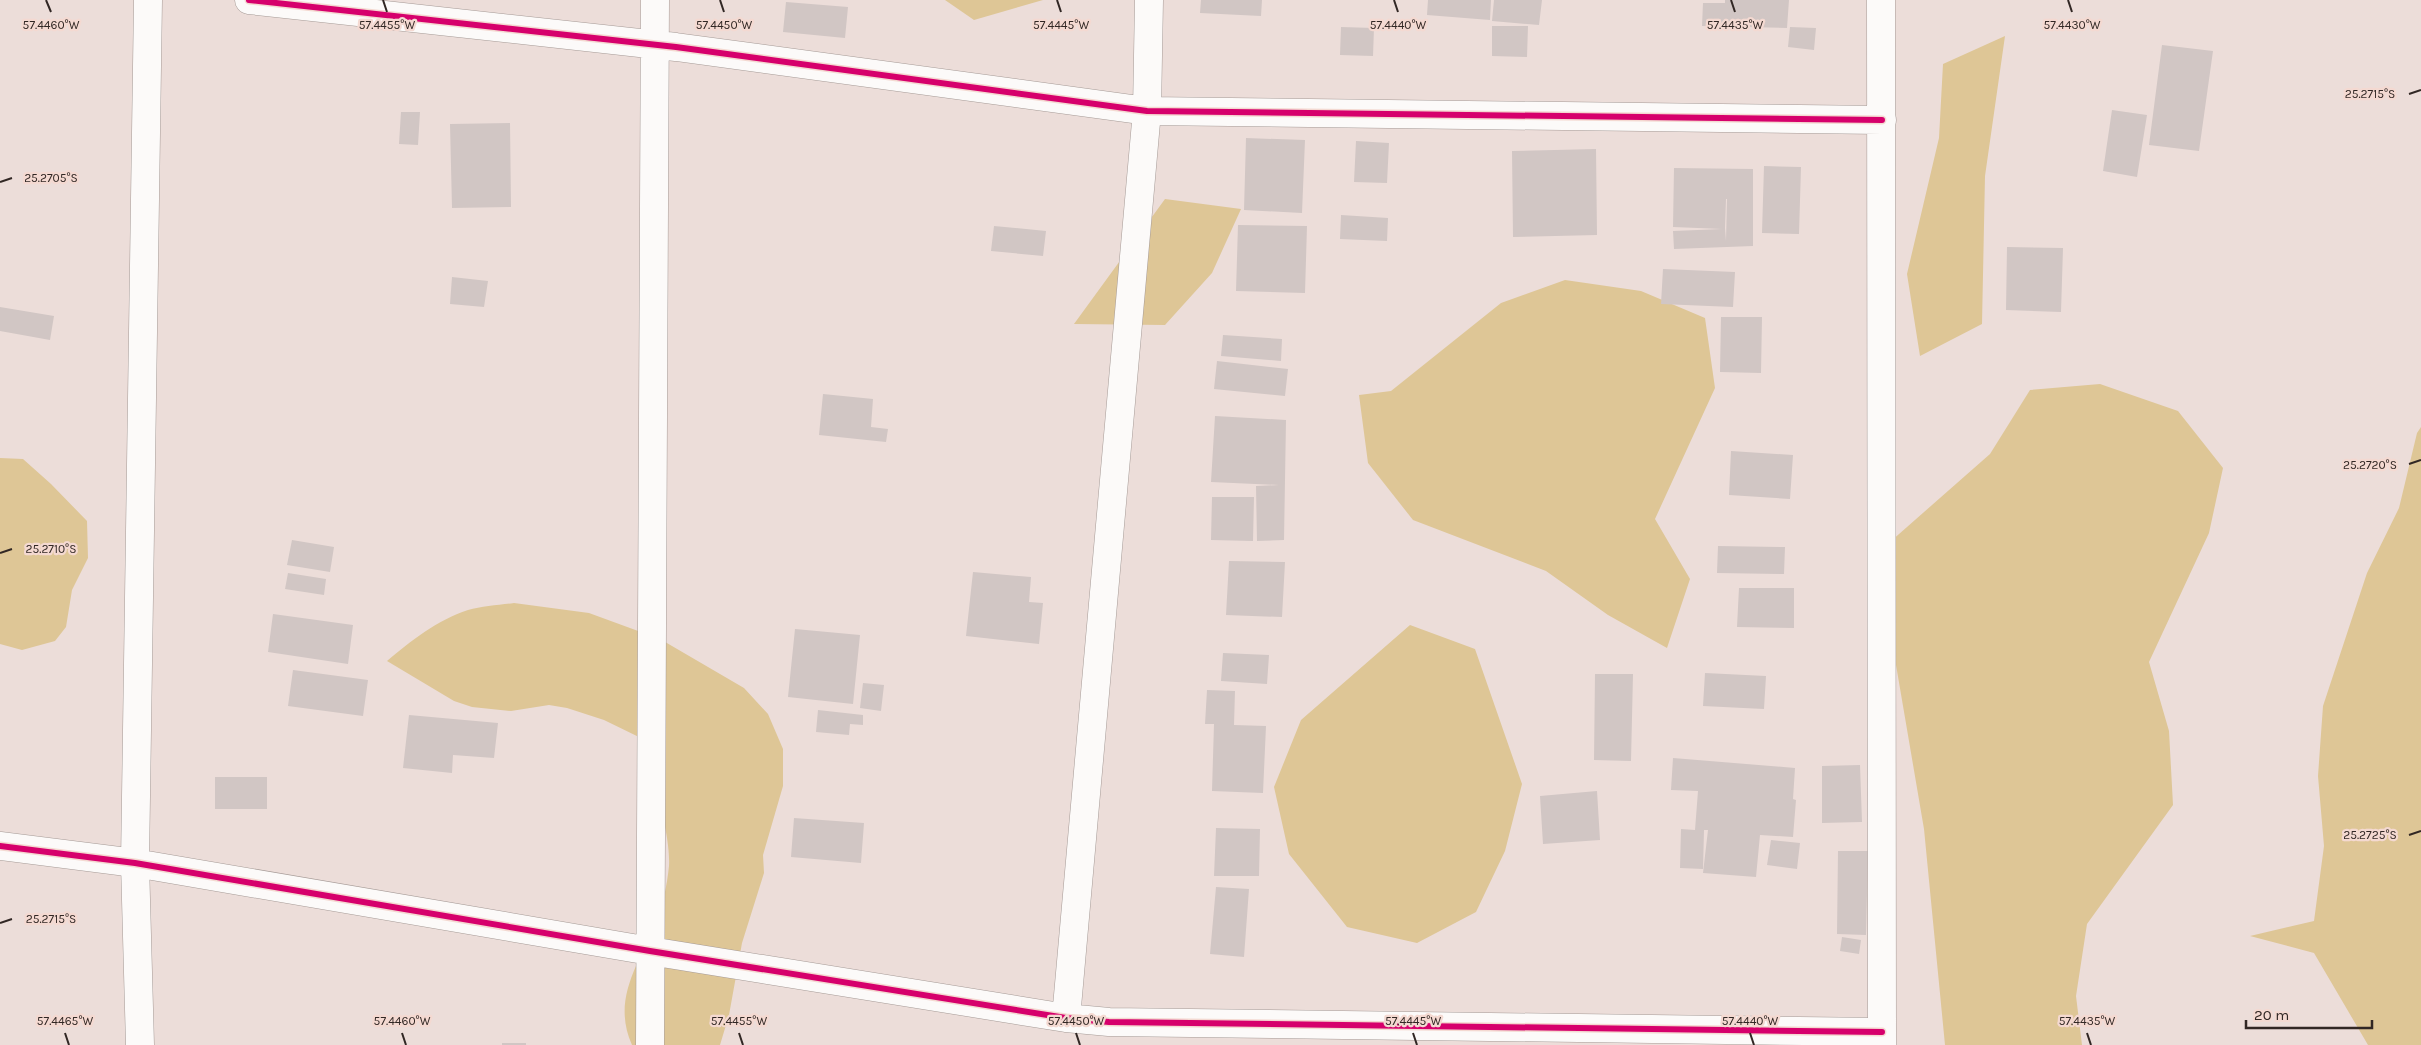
<svg xmlns="http://www.w3.org/2000/svg" width="2421" height="1045" viewBox="0 0 2421 1045" font-family="Karla,sans-serif">
<style>
.green{fill:#dec696}
.building{fill:#d1c6c4;fill-rule:evenodd}
.lines{fill:none;stroke-linecap:round;stroke-linejoin:round}
.minor-casing{stroke:#a59a96;stroke-width:29}
.minor{stroke:#fcfaf9;stroke-width:28}
.cycleway-casing{stroke:#f4d9d1;stroke-width:9}
.cycleway{stroke:#d6006c;stroke-width:6}
.ticks{fill:none;stroke:#312724;stroke-width:2}
.ticks-label{font-size:12px;text-anchor:middle;fill:#312724;stroke:#f4d9d1;stroke-width:4.5;stroke-linejoin:round;paint-order:stroke}
</style>
<rect width="100%" height="100%" fill="#ecddd9"/>
<path class="green" d="M945,0H1043L974,20Z
M2005,36L1985,176L1982,324L1920,356L1907,274L1939,138L1943,64Z
M1165,199L1241,209L1212,273L1165,325L1074,324Z
M1565,280L1641,291L1705,318L1715,388L1655,519L1690,579L1667,648L1608,615L1546,571L1413,520L1368,463L1359,395L1391,391L1501,303Z
M2100,384L2178,411L2223,468L2209,533L2149,662L2169,731L2173,805L2087,924L2076,996L2082,1045H1945L1924,829L1888,618L1882,549L1990,454L2030,390Z
M2421,427V1045H2368L2314,953L2250,936L2314,921L2324,846L2318,776L2323,706L2367,573L2399,508L2417,433Z
M0,458L23,459L51,484L87,521L88,558L72,590L66,627L55,641L22,650L0,644Z
M514,603L589,613L660,639L744,688L768,714L783,749V786L763,855L764,873L742,943L729,1015L720,1045H632C611,998 640,963 656,922C663,905 667,885 669,866C671,833 651,773 643,739L604,720L567,708L549,705L511,711L472,707L454,701L387,661C411,641 437,620 468,610C482,606 499,605 514,603Z
M1410,625L1475,649L1522,784L1505,851L1476,912L1417,943L1347,927L1289,854L1274,787L1301,720Z"/>
<path class="building" d="M1201,0H1262L1261,16L1200,13Z
M1428,0H1491L1490,20L1427,15Z
M1494,0H1542L1539,25L1492,21Z
M1725,0H1789L1787,28L1702,26L1703,3H1725Z
M786,2L848,7L845,38L783,32Z
M1492,26H1528L1527,57L1492,56Z
M1341,27L1374,28L1373,56L1340,55Z
M1790,27L1816,28L1814,50L1788,47Z
M2162,45L2213,51L2199,151L2149,145Z
M2112,110L2147,115L2137,177L2103,171Z
M401,112H420L418,145L399,144Z
M510,123L511,207L452,208L450,124Z
M1246,138L1305,140L1302,213L1244,210Z
M1356,141L1389,143L1387,183L1354,182Z
M1596,149L1597,235L1513,237L1512,151Z
M1764,166L1801,167L1799,234L1762,233Z
M1674,168L1753,169V246L1674,249L1673,231L1722,229L1673,227ZM1726,199H1727L1726,241L1725,228Z
M1341,215L1388,218L1387,241L1340,239Z
M1238,225L1307,226L1305,293L1236,291Z
M994,226L1046,231L1043,256L991,251Z
M2007,247L2063,248L2061,312L2006,310Z
M1663,269L1735,272L1733,307L1661,304Z
M452,277L488,281L484,307L450,304Z
M0,307L54,316L50,340L0,331Z
M1721,317H1762L1761,373L1720,372Z
M1223,335L1282,339L1281,361L1221,356Z
M1217,361L1288,369L1285,396L1214,389Z
M823,394L873,399L871,427L888,429L886,442L819,435Z
M1215,416L1286,420L1284,540L1257,541L1256,486L1279,485L1211,482Z
M1731,451L1793,455L1790,499L1729,495Z
M1212,497H1254L1253,541L1211,540Z
M292,540L334,547L330,572L287,565Z
M1718,546L1785,547L1784,574L1717,573Z
M1229,561L1285,562L1282,617L1226,615Z
M973,572L1031,577L1029,602L1043,603L1039,644L966,636Z
M288,573L326,579L324,595L285,589Z
M1739,588H1794V628L1737,627Z
M273,614L353,625L348,664L268,652Z
M795,629L860,635L853,704L788,697Z
M1223,653L1269,655L1267,684L1221,681Z
M293,670L368,680L363,716L288,706Z
M1705,673L1766,676L1764,709L1703,706Z
M1595,674H1633L1631,761L1594,760Z
M863,683L884,685L881,711L860,708Z
M1207,690L1235,691L1234,725L1266,726L1263,793L1212,791L1214,724H1205Z
M818,710L863,715V725L850,724L849,735L816,732Z
M409,715L498,723L494,758L453,755L452,773L403,768Z
M1673,758L1795,768L1793,799L1796,800L1793,837L1760,835L1756,877L1703,873L1708,830H1704L1703,869L1680,868L1681,829L1695,830L1698,791L1671,790Z
M1860,765L1862,822L1822,823V766Z
M215,777H267V809H215Z
M1597,791L1600,840L1543,844L1540,796Z
M794,818L864,823L861,863L791,857Z
M1216,828L1260,829L1259,876H1214Z
M1771,840L1800,843L1797,869L1767,865Z
M1838,851H1868L1866,935L1837,934Z
M1216,887L1249,889L1244,957L1210,954Z
M1842,937L1861,940L1859,954L1840,951Z
M502,1043H526V1045H502Z"/>
<g class="lines">
<g class="minor-casing">
<path id="minor" d="M249,0L676,47L1147,111L1882,120
M1881,0L1882,1045
M0,846L135,863L650,951L1066,1018L1109,1022L1882,1032
M1066,1018L1147,111L1149,0
M140,1045L135,863L148,0
M650,1045L655,0"/>
</g>
<use href="#minor" class="minor"/>
<g class="cycleway-casing">
<path id="cycleway" d="M249,0L676,47L1147,111L1882,120
M0,846L135,863L650,951L1066,1018L1109,1022L1882,1032"/>
</g>
<use href="#cycleway" class="cycleway"/>
</g>
<path class="ticks" d="M46,0L51,12M383,0L387,12M720,0L724,12M1057,0L1061,12M1394,0L1398,12M1731,0L1735,12M2068,0L2072,12M2409,94L2421,90M0,182L12,178M2409,464L2421,460M0,553L12,549M2409,835L2421,831M0,923L12,919M65,1033L69,1045M402,1033L406,1045M739,1033L743,1045M1076,1033L1080,1045M1413,1033L1417,1045M1750,1033L1754,1045M2087,1033L2091,1045"/>
<g class="ticks-label">
<text x="1735" y="29">57.4435°W</text>
<text x="51" y="29">57.4460°W</text>
<text x="387" y="29">57.4455°W</text>
<text x="724" y="29">57.4450°W</text>
<text x="1061" y="29">57.4445°W</text>
<text x="1398" y="29">57.4440°W</text>
<text x="2072" y="29">57.4430°W</text>
<text x="2370" y="98">25.2715°S</text>
<text x="51" y="182">25.2705°S</text>
<text x="2370" y="469">25.2720°S</text>
<text x="51" y="553">25.2710°S</text>
<text x="2370" y="839">25.2725°S</text>
<text x="51" y="923">25.2715°S</text>
<text x="65" y="1025">57.4465°W</text>
<text x="402" y="1025">57.4460°W</text>
<text x="739" y="1025">57.4455°W</text>
<text x="1076" y="1025">57.4450°W</text>
<text x="1413" y="1025">57.4445°W</text>
<text x="1750" y="1025">57.4440°W</text>
<text x="2087" y="1025">57.4435°W</text>
</g>
<path d="M2246 1020v8h126v-8" fill="none" stroke="#312724" stroke-width="2.5"/>
<text x="2254" y="1020" font-size="15" fill="#312724" stroke="#f4d9d1" stroke-width="4" paint-order="stroke">20 m</text>
</svg>
